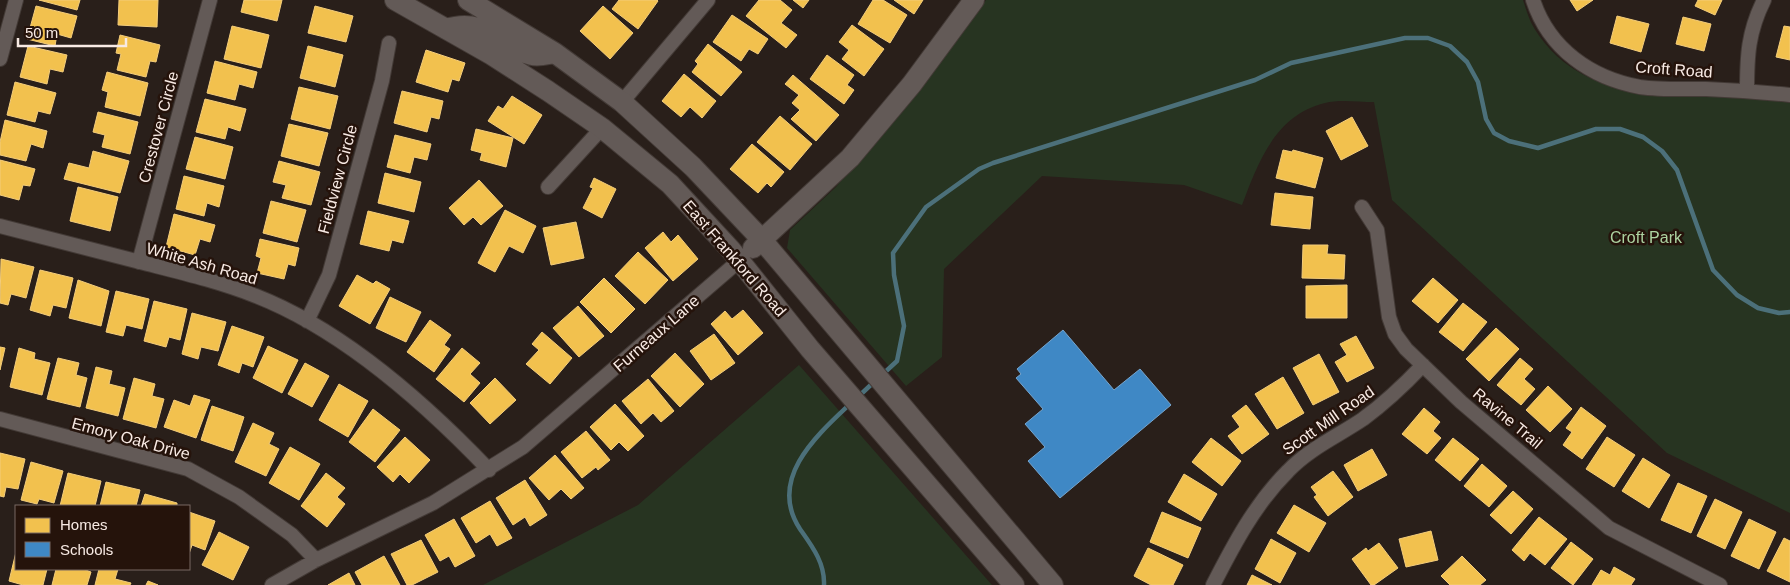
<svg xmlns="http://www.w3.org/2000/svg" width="1790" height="585" viewBox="0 0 1790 585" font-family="Arial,sans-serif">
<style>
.green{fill:#273421}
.homes{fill:#f2c14e;stroke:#f4cd7b}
.schools{fill:#3f88c5;stroke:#76a5ce}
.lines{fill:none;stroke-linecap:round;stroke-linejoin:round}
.stream{stroke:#4c707a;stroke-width:4.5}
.street-casing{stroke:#433a36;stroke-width:16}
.secondary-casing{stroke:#433a36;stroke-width:22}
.street{stroke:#635a57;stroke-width:14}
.secondary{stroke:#635a57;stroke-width:20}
.labels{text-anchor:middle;stroke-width:5;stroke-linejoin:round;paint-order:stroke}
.street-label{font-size:16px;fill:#f8eae4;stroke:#25130b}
.park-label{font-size:16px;fill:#add3a1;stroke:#25130b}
</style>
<rect width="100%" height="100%" fill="#291f1a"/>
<path class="green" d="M986,0H1523C1526,9 1529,20 1534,28C1591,120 1703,84 1790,103V513L1667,453L1392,200L1374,102C1359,102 1339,99 1325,103C1275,115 1258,163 1242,205L1184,185L1042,176L944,269L942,357L906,386L787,248L790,230L836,187Z
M799,365L992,585H483L638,505Z"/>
<path class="homes" d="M39,0H80L77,10Z
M119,0H158L157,27L118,25Z
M244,0H282L277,21L241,12Z
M619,0H657L658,1L638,29L612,9Z
M759,0H780L792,10L781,23L797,35L786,48L746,16Z
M793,0H809L803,8Z
M873,0H883L907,15L890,43L858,24Z
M894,0H923L914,14Z
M1570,0H1593L1577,11Z
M1698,0H1722L1715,15L1695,6Z
M36,6L77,16L71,38L57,34L55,46L27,39Z
M315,6L353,16L346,42L308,33Z
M603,6L633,33L610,59L580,31Z
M732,15L768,39L758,54L749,49L741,61L713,42Z
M1617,16L1649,24L1641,52L1610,43Z
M1683,17L1711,24L1704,51L1676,44Z
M852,25L884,49L864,76L842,59L849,50L839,42Z
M232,26L269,35L261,68L224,59Z
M1784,26L1790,27V60L1776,57Z
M120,35L160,45L156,62L150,61L146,77L117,70L121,54L116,53Z
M708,44L742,72L721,96L692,72L698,64L695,61Z
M28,46L67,55L63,72L50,69L47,84L20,77Z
M308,46L343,55L335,87L300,78Z
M426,50L465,63L459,81L452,79L448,92L416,82Z
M827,55L854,75L847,85L854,90L844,104L810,79Z
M215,61L257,72L253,88L239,84L235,100L207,93Z
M107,72L148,83L140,116L105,107L108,92L102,90Z
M684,74L716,101L702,118L690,107L681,117L662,101Z
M793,75L839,115L816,141L791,119L800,110L792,103L799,95L785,84Z
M15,82L56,93L50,114L38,111L35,122L7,115Z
M299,87L338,96L330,129L291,119Z
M402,91L443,101L439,119L431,117L427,132L394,123Z
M512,96L542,115L524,144L488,121L498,106L503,109Z
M205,99L246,109L240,131L228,127L225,139L196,132Z
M98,112L138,122L130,154L102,147L105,135L93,132Z
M780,116L812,144L790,170L757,142Z
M1352,117L1368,146L1341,160L1326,131Z
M5,120L47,131L43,148L31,144L26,161L0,155V142Z
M289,124L328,133L319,166L281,156Z
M476,129L513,138L506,167L480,160L482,153L471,150Z
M395,135L431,144L427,160L414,157L410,173L387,167Z
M195,137L233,147L225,179L186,169Z
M752,144L784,172L771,187L767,183L758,193L730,169Z
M1283,150L1292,152L1293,150L1323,158L1315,188L1276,178Z
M93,151L129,161L120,193L64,179L69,163L89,168Z
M0,160L35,169L30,186L23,185L19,200L0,195Z
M279,161L320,172L311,205L282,198L286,185L273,182Z
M385,173L421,182L414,212L378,203Z
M184,176L224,186L219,207L207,203L204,216L176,209Z
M594,178L616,189L602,218L583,208L593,188L590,187Z
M479,180L503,206L481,225L473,217L464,225L449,208Z
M78,187L118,197L110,231L70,221Z
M1275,193L1313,197L1310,229L1271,225Z
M271,201L306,210L297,242L263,233Z
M505,210L536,226L523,253L509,246L495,272L478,263Z
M368,211L409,221L403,243L392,240L389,251L360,244Z
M174,214L215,225L210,242L200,239L195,255L166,247Z
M576,222L584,258L551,265L543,228Z
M663,232L671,242L678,235L698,259L673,281L645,248Z
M260,239L299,248L295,266L288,264L284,279L257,273L261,258L256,256Z
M1303,245H1328L1327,254L1345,255L1344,279L1302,278Z
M638,252L668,280L645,304L615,276Z
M1,259L34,267L26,298L11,294L8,305L0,303Z
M40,270L73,278L66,308L53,305L50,316L30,310Z
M357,275L373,284L376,281L390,289L370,324L339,306Z
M604,278L635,309L611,333L580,302Z
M1433,278L1458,300L1438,323L1412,301Z
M78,280L109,291L101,326L69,318Z
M1347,285V318H1306V286Z
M116,291L149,299L142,329L126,325L123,336L106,332Z
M390,297L421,312L406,342L376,328Z
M154,301L187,309L180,340L169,337L166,347L144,341Z
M1463,303L1487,322L1463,351L1439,332Z
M578,306L604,336L579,357L553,328Z
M743,310L763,333L738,355L711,324L725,311L732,319Z
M192,313L226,322L218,351L201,347L198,359L182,354Z
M430,320L451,335L444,345L450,349L434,372L407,352Z
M232,326L264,337L253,367L242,363L239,373L218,365Z
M1496,328L1519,349L1489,381L1466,359Z
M542,332L572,358L550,384L526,364L539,350L532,344Z
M714,334L735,363L711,380L690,351Z
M1356,336L1374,368L1347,382L1335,362L1347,355L1340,344Z
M268,346L298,360L282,393L253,378Z
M0,347L5,348L0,370Z
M19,348L35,353L34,359L50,363L42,395L10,387Z
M462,348L480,363L470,374L480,383L464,402L436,379Z
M675,353L704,384L680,407L651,376Z
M1319,354L1339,392L1313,405L1293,368Z
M58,358L79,363L76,375L87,378L80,407L47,399Z
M1520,358L1533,369L1524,379L1535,389L1521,405L1497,385Z
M305,363L329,376L312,407L288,394Z
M96,367L112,371L109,384L125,388L118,416L86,408Z
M1283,377L1304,413L1277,429L1255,394Z
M134,378L155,384L152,396L164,399L156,428L123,419Z
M495,378L516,400L490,424L470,403Z
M648,379L674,411L661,422L653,413L641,424L622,401Z
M339,384L368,401L348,437L319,420Z
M1548,386L1572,409L1550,432L1526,410Z
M194,395L210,400L196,438L164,427L174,400L190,406Z
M615,404L644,436L628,451L619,442L611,450L590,427Z
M1246,405L1269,434L1242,454L1228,436L1240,427L1232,416Z
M212,406L244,417L233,451L201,440Z
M1581,407L1606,426L1582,459L1563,445L1572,432L1566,428Z
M1424,408L1440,422L1433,431L1441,438L1427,454L1402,434Z
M373,409L400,430L375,462L349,442Z
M253,423L274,433L269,444L279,449L266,476L235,462Z
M586,431L610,460L598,470L596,467L582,478L561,452Z
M405,437L430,460L409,483L400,474L393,482L377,467Z
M1607,437L1635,455L1614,487L1586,469Z
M1211,438L1241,461L1222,486L1192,462Z
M1453,438L1479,459L1460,481L1435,460Z
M290,447L320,464L299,500L269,483Z
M1372,449L1387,475L1358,491L1344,465Z
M0,453L25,459L18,489L6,487L4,497L0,496Z
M555,455L584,488L571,499L561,489L549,500L529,478Z
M1643,458L1670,475L1649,508L1622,491Z
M31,462L63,471L54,503L39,499L37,504L21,500Z
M1482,464L1507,486L1489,507L1464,486Z
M1333,471L1353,497L1328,516L1314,497L1317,495L1311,487Z
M68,473L101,481L95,506H60Z
M326,473L345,488L337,497L345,504L327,527L301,506Z
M1184,474L1217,494L1201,521L1168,502Z
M525,480L547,515L530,526L525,517L513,525L496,498Z
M106,482L140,490L136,506H100Z
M1678,483L1707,496L1691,533L1661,520Z
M1513,491L1533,509L1511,534L1490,515Z
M145,494L177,503V506H141Z
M1715,499L1742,512L1725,549L1697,536Z
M490,501L512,538L497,546L490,534L476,543L461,518Z
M1294,505L1326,523L1309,552L1277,533Z
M189,512L215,521L205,550L192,545L189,554Z
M1162,512L1201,528L1188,558L1150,542Z
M1539,517L1567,539L1545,565L1530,553L1524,561L1512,550Z
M454,519L475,556L455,567L449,556L440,561L425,535Z
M1749,519L1776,532L1759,569L1731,556Z
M1431,531L1438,560L1406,567L1399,539Z
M219,532L249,547L233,580L202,565Z
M1784,538L1790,541V582L1767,571Z
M1271,539L1296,553L1280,583L1255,569Z
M421,540L438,572L412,585H407L391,554Z
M1571,542L1593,559L1573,585L1551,568Z
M1379,543L1398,568L1374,585H1371L1352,559L1366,548L1368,551Z
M1148,548L1183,565L1173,585H1151L1134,576Z
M16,552V569H47L43,585H23L9,581Z
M384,556L400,585H362L355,572Z
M1462,556L1486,580L1480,585H1450L1441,576Z
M1614,567L1635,579L1631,585H1592L1601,570L1610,575Z
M56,569H83L91,572L87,585H52Z
M99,569H118L115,579L131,583L130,585H95Z
M349,573L355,585H328Z
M1252,575L1272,585H1247Z
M148,581L158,585H146Z"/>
<path class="schools" d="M1063,330L1114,390L1140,369L1171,405L1060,498L1028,461L1045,447L1025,424L1043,409L1016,378L1021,374L1017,369Z"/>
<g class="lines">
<path class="stream" d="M883,374L897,361L904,326L894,275L893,253L926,207L979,169L993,163L1255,80L1291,63L1405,38H1428L1450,46L1467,62L1478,82L1486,119L1494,133L1509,141L1538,148L1596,129H1620L1643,137L1662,151L1677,170L1713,270L1737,295L1758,308L1779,313L1790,312
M859,396L875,381
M824,585C825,563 812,546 800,529C767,479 817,435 851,403"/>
<g class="street-casing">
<path id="street" d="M1533,0C1549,49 1591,78 1640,87C1661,90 1684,89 1706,89C1734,90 1762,92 1790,95
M0,59L16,0
M1747,91C1747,56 1748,32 1764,0
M622,102L708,0
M548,187L602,128
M1362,207L1377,230L1389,317L1395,334L1406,349L1461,402L1609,528L1720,585
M0,226C47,238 93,250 140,262C179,272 218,281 256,296C343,330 425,403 489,470
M139,262L210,0
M307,321L329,275L382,81L389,43
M0,419L188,469L239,497L292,535L316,560
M272,585L316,560L433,503L523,447L740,260
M1213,585C1234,544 1255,504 1288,471C1310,448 1338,436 1363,419C1385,403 1404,385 1423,365"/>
</g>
<g class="secondary-casing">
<path id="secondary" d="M395,0L492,55L548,91L602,128L670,184L731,250L810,349L1014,585
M468,0L555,53L622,102L693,167L762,240L1053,585
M446,29C487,16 497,47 532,55C539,57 548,54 555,53
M753,248L850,158L912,84L974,0"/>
</g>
<use href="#street" class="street"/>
<use href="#secondary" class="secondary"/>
</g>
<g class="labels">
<g class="street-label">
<text transform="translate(1674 69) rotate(4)" y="6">Croft Road</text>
<text transform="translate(158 127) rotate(-75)" y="6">Crestover Circle</text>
<text transform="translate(337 179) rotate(-75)" y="6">Fieldview Circle</text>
<text transform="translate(735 258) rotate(49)" y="6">East Frankford Road</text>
<text transform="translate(202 263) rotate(16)" y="6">White Ash Road</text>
<text transform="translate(656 333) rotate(-41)" y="6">Furneaux Lane</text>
<text transform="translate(1508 418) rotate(40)" y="6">Ravine Trail</text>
<text transform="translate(1328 420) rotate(-35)" y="6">Scott Mill Road</text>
<text transform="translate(131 438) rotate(15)" y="6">Emory Oak Drive</text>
</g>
<g class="park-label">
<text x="1646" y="243">Croft Park</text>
</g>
</g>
<rect x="15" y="505" width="175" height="65" fill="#25130b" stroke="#796962"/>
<rect x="25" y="518" width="25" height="15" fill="#f2c14e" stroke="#796962"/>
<text x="60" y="530" font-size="15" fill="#f8eae4">Homes</text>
<rect x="25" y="542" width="25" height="15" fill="#3f88c5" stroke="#796962"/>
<text x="60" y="555" font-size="15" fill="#f8eae4">Schools</text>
<path d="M18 38v8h108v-8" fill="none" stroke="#f8eae4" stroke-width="2.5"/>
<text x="25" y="38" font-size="15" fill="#f8eae4" stroke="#25130b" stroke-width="4" paint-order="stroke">50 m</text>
</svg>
